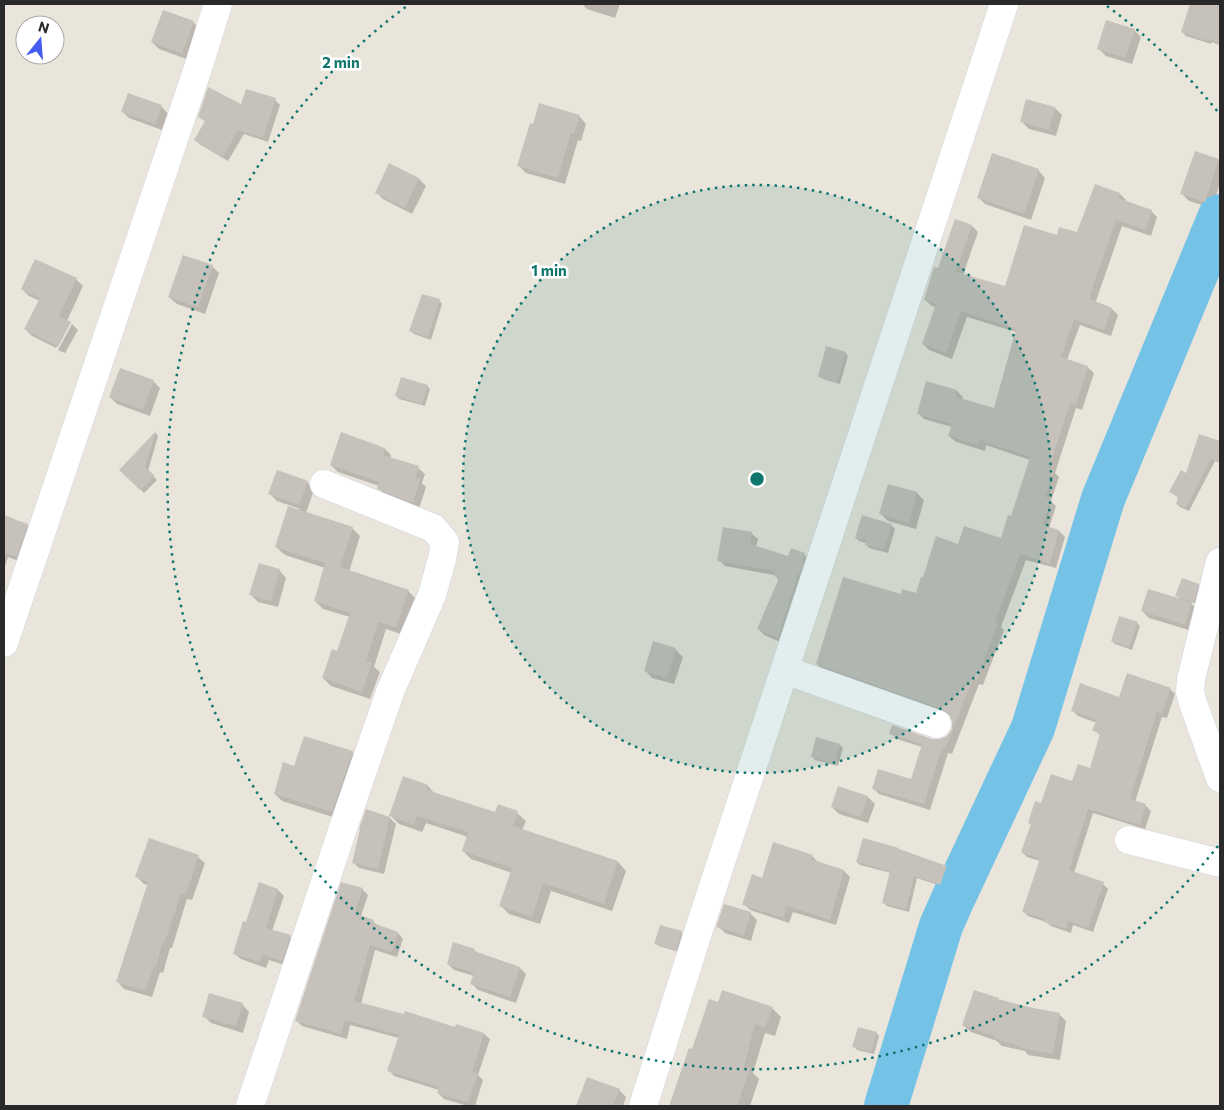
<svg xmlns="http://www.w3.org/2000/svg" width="1224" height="1110" viewBox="0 0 1224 1110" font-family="Commissioner,sans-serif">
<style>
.shadow{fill:#0003}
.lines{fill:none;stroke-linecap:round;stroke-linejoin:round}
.river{stroke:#74c3e7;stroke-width:44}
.building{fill:#c6c1bb}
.minor-casing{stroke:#d1d3e1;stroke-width:29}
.minor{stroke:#fff;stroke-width:28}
.ring{fill:none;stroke:#0f766e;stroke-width:2.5;stroke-dasharray:2.5 5}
.centre{fill:#0f766e;stroke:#fff;stroke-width:2.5}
.ring-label{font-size:15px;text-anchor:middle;font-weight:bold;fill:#0f766e;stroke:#fff;stroke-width:5;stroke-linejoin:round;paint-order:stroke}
</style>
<rect width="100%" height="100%" fill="#eae5db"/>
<path class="shadow" d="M582,4H620L615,18L587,9Z
M1191,4H1220V45L1212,42L1211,44L1186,36L1182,32Z
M193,22L200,29L189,60L159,49L152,42Z
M1134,30L1141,37L1132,64L1106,56L1099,49Z
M275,100L280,105L268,142L244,134L228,161L201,145L195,140L206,122L200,116Z
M1027,101L1055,108L1062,115L1056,136L1029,129L1022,122Z
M161,106L168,114L162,130L129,118L122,111Z
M579,116L586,124L581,141L578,140L565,184L526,173L519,166Z
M1218,160L1220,162V183L1212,208L1189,201L1182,194Z
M390,165L419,179L426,186L412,214L383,199L376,192Z
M1038,170L1045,178L1031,220L985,204L978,197Z
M1096,185L1120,194L1126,200L1125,202L1151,211L1157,217L1151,236L1122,226L1096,301V303L1112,309L1118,315L1111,336L1080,325L1067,360L1087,367L1094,373L1082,410L1076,408L1055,473L1059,477L1051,501L1056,506L1049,528L1059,531L1065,537L1056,568L1026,560L1001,627L1004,630L983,685L979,684L952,754L948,753L930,810L879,794L873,788L911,781L922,747L897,739L891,733L940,741L948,736L953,729V720L950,715L823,670L817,664L902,596L917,595L959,545L1002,540L1012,518L1030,460L986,445L985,451L956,442L949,436L952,427L924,419L918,413L957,391L963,397L962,400L995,410L1016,332L967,317L952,359L929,350L923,344L936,307L932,306L925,300L939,269L956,221L972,226L978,232L963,275L1005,288L1057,236L1078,234Z
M212,266L219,273L205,314L177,304L169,297Z
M76,279L83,286L67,321L71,324H69L56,348L32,336L25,329L40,301L29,296L22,289Z
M439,300L442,304L431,340L414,334L411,331Z
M72,324L78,330L65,353L58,350Z
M845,353L848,356L840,384L823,379L819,376Z
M153,381L160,388L150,416L117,404L110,397Z
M427,386L430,389L425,406L399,399L396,395Z
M156,433L158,436L148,471L157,480L144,493L121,470Z
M1199,436L1220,443V463L1215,461L1189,511L1180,507L1177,504L1179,498L1171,492L1187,475Z
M385,449L391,455L390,459L418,468L425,474L422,483L426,487L419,509L385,495L378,488L379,486L338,472L331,465Z
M307,482L314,490L306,513L352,528L360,536L349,572L408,591L416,599L404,635L386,629L374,667L380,672L370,699L331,686L323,678L338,653L350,617L323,609L315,601L325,568L285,555L276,547L300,509L277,501L270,494Z
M917,493L924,500L916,529L888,521L881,514Z
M4,515L14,519L18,523L27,525L32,531L22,562L8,557L4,569Z
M891,525L895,529L888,553L869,548L866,544V543L859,541L856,538Z
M751,533L758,539L756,547L789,558L804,554L810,561L785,644L764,635L758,628L779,580L774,575L725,566L719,560Z
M279,570L286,578L278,607L258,602L251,595Z
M1198,585L1201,588L1197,604L1190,602L1198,611L1192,631L1149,618L1142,611L1182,601L1177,595Z
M1137,623L1140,626L1132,650L1115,644L1112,641Z
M654,643L676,650L683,657L674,684L652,678L645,670Z
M1170,689L1175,694L1167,718L1162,717L1135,802L1146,806L1151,811L1145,829L1093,813L1074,873L1103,884L1108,889L1093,932L1073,925L1071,933L1051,926L1046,922L1028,916L1023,911L1040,861L1027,857L1022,852L1032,825L1029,823L1042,804L1091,769L1101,736L1094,730L1097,723L1078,716L1073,711L1120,699Z
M840,745L843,748L838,766L815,760L812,756Z
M352,752L359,759L339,819L282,801L275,794L295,767Z
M404,778L428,786L435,794L496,814L517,813L526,821L522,830L618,862L626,871L612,911L551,891L540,924L509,914L501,906L512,873L471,859L463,851L468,837L426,823L422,832L399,824L390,815Z
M868,797L875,804L868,823L839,814L832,807Z
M367,811L390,818L396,824L384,874L359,868L353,862Z
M812,856L818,862L844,871L850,877L836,925L793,912L789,923L750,910L744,904L763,879Z
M198,857L205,863L192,900L187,899L172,948H170L163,973L160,972L152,997L124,989L118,982L148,885L144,884L137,877Z
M857,862L946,867L950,870L944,887L917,878L909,912L887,906L883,902L891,873L860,865Z
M260,884L278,890L284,896L272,931L290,937L296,943L288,966L269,960L266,968L241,959L234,953L247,923Z
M362,889L368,895L361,916L373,921L379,927L398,933L403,939L397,957L375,950L361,1004L456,1028L457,1025L484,1034L490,1039L478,1075L483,1080L475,1106H468L444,1099L438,1093L439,1090L394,1076L389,1070L399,1038L350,1025L347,1039L302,1026L296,1020Z
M750,913L757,920L751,941L725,933L718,926Z
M681,932L684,936L679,952L659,946L655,943Z
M454,944L474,950L479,954L520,968L526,974L516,1003L478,990L472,984L474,976L454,970L448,964Z
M1000,1001L1059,1014L1066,1021L1060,1060L1028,1055L1025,1051L1002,1046L997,1041L971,1032L963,1025Z
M719,1003L772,1008L781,1017L775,1036L765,1033L753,1073L759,1079L750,1106H670L689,1049L693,1051Z
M242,1004L249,1012L243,1033L211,1023L204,1016Z
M876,1033L879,1036L874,1054L857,1050L854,1046Z
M588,1079L619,1090L626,1097L623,1106H578Z"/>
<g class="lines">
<path class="river" d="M886,1106L941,926L952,901L1033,728L1103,499L1220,216"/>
</g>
<path class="building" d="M1190,4H1220V43L1208,39L1207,41L1181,32Z
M163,10L194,21L182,54L151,42Z
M1106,20L1135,29L1125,58L1097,49Z
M208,87L241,104L246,89L276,98L263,138L238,130L223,157L194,140L205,121L198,117Z
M128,93L162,105L155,124L121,112Z
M1026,99L1055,107L1049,130L1020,122Z
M539,103L580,115L574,134L571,133L558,178L517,166L530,123L533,124Z
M1195,151L1219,159L1205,202L1180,194Z
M992,153L1039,169L1024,214L977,198Z
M389,163L419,178L405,208L375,193Z
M1095,184L1120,193L1118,198L1152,210L1145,230L1116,220L1090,295H1091L1090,299L1112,308L1104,330L1074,319L1061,357L1088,366L1076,405L1070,403L1049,468L1054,470L1045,497L1051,498L1043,525L1059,530L1050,563L1020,554L995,622L998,623L977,680L973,678L945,749L942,748L924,804L872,789L878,769L911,779L922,744L889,734L892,725L932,739H939L947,736L952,729V722L949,714L942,709L816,664L843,577L901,594L902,589L916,593L921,577H923L936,536L958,544L964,526L1001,538L1008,515L1011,516L1030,457L980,440L978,445L948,436L952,424L917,414L926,381L957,390L956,397L994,408L1016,329L961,311L946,353L922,344L936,304L924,300L934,267L938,268L955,219L972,225L956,272L1005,286L1024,225L1057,235L1059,227L1077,232Z
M183,255L213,265L198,307L168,297Z
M35,259L77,278L59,316L71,322L58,347L24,329L40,298L21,289Z
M422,294L440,299L428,337L409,331Z
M826,346L846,352L837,382L818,377Z
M120,368L154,380L143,410L109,397Z
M401,377L428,385L422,404L395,396Z
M156,431L145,467L155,476L140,490L119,470Z
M341,432L385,448L383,455L419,466L415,478L420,479L413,503L377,489L379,482L330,465Z
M1199,434L1220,441V462L1211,459L1186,508L1176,504L1178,497L1169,492L1181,470L1186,473Z
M277,470L308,481L299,505L268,494Z
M888,484L917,492L909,523L879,514Z
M288,506L353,527L340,567L409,590L396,627L378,622L366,661L372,663L362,692L322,678L332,649L337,651L350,613L314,601L325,563L275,547Z
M862,515L892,524L884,550L865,545L866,541L855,538Z
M4,516L28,524L17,557L4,553Z
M723,527L752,532L750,544L788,556L791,548L805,553L802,561H804L799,575L798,574L778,638L757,629L779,578L774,576L775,571L717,561Z
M259,563L280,569L271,601L249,595Z
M1182,578L1199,584L1194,602L1175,596Z
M1148,589L1192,602L1185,625L1141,611Z
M1119,616L1138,622L1129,647L1111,641Z
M653,641L676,648L667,678L644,671Z
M1127,673L1171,688L1162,714L1157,712L1130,799L1146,804L1140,825L1088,809L1069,870L1104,882L1088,928L1068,921L1066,929L1044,922L1045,919L1022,912L1040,859L1021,852L1031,824L1028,823L1035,801L1041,803L1051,774L1072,781L1078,764L1090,768L1100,734L1092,730L1097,720L1071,711L1080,683L1119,697Z
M304,736L353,751L332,812L274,794L283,762L294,766Z
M816,737L840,744L835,764L811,757Z
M403,776L428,785L427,790L495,812L498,804L518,811L513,826L618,861L604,904L543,883L532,917L499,906L512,868L462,851L468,832L417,816L414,825L389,816Z
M838,786L868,796L861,817L831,807Z
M366,809L390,817L378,869L352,863L360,829H359Z
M149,838L199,855L186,894L181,893L165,942L163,941L156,967L154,966L145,991L116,982L148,882L135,877Z
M863,838L899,848V849L947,866L940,885L914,876L906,909L882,903L890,871L856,862Z
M773,842L813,855L811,859L844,870L830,920L787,906L783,918L742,905L752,874L762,878Z
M259,882L278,889L266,928L291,935L282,961L263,955L260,962L233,954L243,921L246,922Z
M341,882L363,888L355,913L374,920L373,923L398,932L392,952L370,945L354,1001L404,1014L405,1011L455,1027L456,1024L484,1033L472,1072L478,1074L468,1103L437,1093L439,1087L387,1071L399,1035L345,1020L341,1034L295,1021Z
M724,904L751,912L744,935L716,927Z
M660,925L682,931L676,950L654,944Z
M453,942L475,949L474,951L520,967L510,997L470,984L474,973L447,964Z
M722,990L773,1007L765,1028L755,1024L744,1066L750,1068L737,1106H669L689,1048L692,1049L709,999L718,1002Z
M974,990L999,998L998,999L1028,1007L1060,1013L1053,1054L1020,1048V1046L994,1039V1036L962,1025Z
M209,993L243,1003L236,1026L202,1017Z
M858,1027L877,1032L871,1052L852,1047Z
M587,1077L620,1089L613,1106H576Z"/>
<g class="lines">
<g class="minor-casing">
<path id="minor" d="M1220,562L1191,679L1190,692L1194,706L1220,778
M4,643L199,65L218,4
M785,670L937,724
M1129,840L1220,863
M250,1106L343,828L390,692L432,595L442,559L445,542L433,528L324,484
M643,1106L703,917L1004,4"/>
</g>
<use href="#minor" class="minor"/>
</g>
<circle cx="757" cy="479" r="294" fill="#0f766e" fill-opacity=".12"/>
<g class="ring">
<circle cx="757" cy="479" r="294"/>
<path d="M1218 846A589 589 0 1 1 407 6M1107 6A589 589 0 0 1 1218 112"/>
</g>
<circle cx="757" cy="479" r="8" class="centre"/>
<g class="ring-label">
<text x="341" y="68">2 min</text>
<text x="549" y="276">1 min</text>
</g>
<rect width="1224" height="1110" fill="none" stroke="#292929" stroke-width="10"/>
<g transform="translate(40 40) rotate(17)"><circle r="24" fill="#ffffff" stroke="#a9a9a9"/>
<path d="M0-4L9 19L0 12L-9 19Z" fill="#445cef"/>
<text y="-8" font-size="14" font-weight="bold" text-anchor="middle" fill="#292929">N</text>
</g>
</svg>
